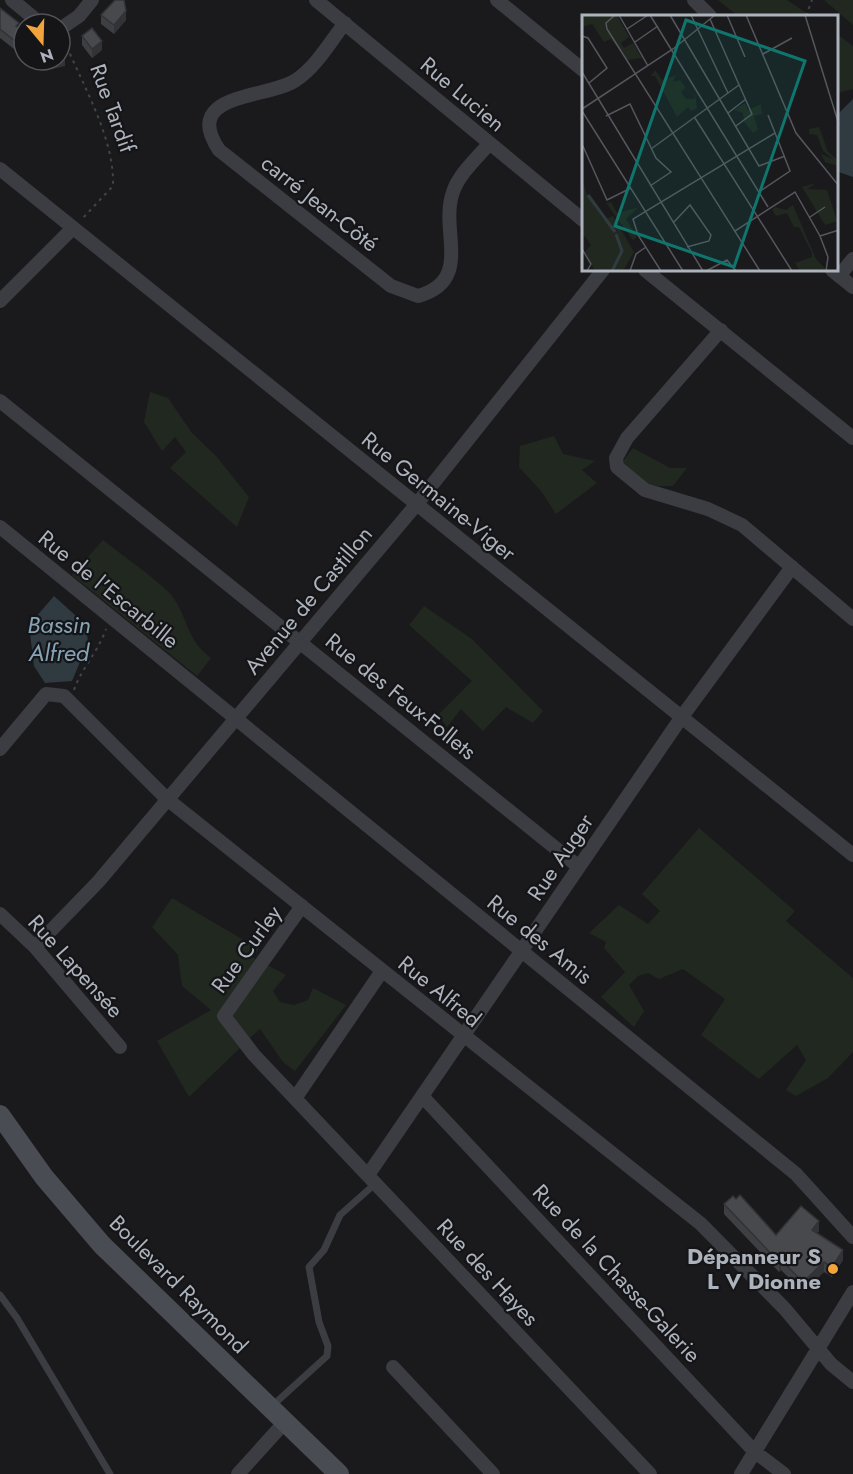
<svg xmlns="http://www.w3.org/2000/svg" width="853" height="1474" viewBox="0 0 853 1474" font-family="Jost,sans-serif">
<style>
.green{fill:#202820}
.water{fill:#303b41}
.lines{fill:none;stroke-linecap:round;stroke-linejoin:round}
.path{stroke:#414449;stroke-width:2;stroke-dasharray:3 4.5;stroke-linecap:butt}
.lane{stroke:#3b3d42;stroke-width:7}
.street{stroke:#3b3d42;stroke-width:14}
.secondary{stroke:#494c52;stroke-width:20}
.wall{fill:#3d3f42}
.shaded-wall{fill:#323336}
.building{fill:#47494d;stroke:#323336;stroke-width:1.5}
.poi-dot{fill:#f2a43c;stroke:#151518;stroke-width:2}
.labels{text-anchor:middle;stroke-width:4.5;stroke-linejoin:round;paint-order:stroke}
.street-label{font-size:22px;fill:#adb3bc;stroke:#151518}
.poi-label{font-size:22px;font-weight:bold;fill:#adb3bc;stroke:#151518;text-anchor:end}
.water-label{font-size:24px;font-style:italic;fill:#85a4b6;stroke:#151518}
.inset-river{fill:none;stroke:#303b41;stroke-width:3}
.inset-road{fill:none;stroke:#55575d;stroke-width:1.5}
.view{fill:#0f766e;fill-opacity:0.15;stroke:#0f766e;stroke-width:3}
.inset-edge{fill:none;stroke:#adb3bc;stroke-width:3}
</style>
<rect width="100%" height="100%" fill="#1a1a1d"/>
<path class="green" d="M718,0H787L811,16H738Z
M824,0H853V25Z
M837,34L853,46V89L841,92L837,98Z
M150,392L168,398L192,433L216,456L249,497L237,527L170,468L186,452L175,437L162,451L144,422Z
M554,436L563,454L595,461L582,470L597,483L556,514L541,491L519,467L520,446Z
M633,448L670,468H687L673,486C649,488 638,480 619,466Z
M103,540C120,554 160,581 172,596C189,619 186,640 211,658L197,676L72,575Z
M424,606L472,639L543,711L533,723L506,707L483,731L461,709L447,727L438,715L472,681L409,625Z
M699,828L795,911L786,921L853,978V1052L828,1078L796,1096L786,1090L806,1060L797,1045L759,1079L701,1035L725,999L683,969L659,979L648,973L638,976L629,985L644,1011L634,1027L601,997L625,972L604,948L606,942L589,933L619,905L648,924L660,911L642,894Z
M172,898L259,949L252,957L286,975L273,991L280,1002L294,1005L308,1000L313,988L346,1005L295,1071L283,1062L260,1029L189,1097L157,1041L211,1010L182,986L178,955L152,927Z"/>
<path class="water" d="M853,99V177L836,171L837,115Z
M54,596L86,625L88,643L72,681L45,683L34,666L29,625Z"/>
<g class="lines">
<path class="path" d="M806,16L812,0
M64,40C82,84 115,139 113,186L82,219
M74,690C81,669 98,652 106,629"/>
<path class="lane" d="M0,1295L17,1318L110,1474
M272,1406L327,1356L328,1346L319,1322L309,1267L324,1250L340,1215L376,1183"/>
<path class="street" d="M12,0L41,24
M316,0L583,220
M497,0L583,70
M694,0L710,16
M345,23C330,42 316,67 296,80C269,99 180,92 219,150L391,286L418,296C474,280 439,231 453,192C459,174 477,158 489,144
M60,29L79,16L92,0
M0,169L853,855
M645,270L853,438
M832,270L853,287
M839,276L853,259
M0,301L73,228
M721,330L627,438L616,458L617,467L645,490L708,509L742,525L853,619
M0,401L579,867
M0,527L796,1174L853,1237
M0,749L46,694L64,696L167,799L701,1224L785,1309L831,1364L853,1382
M302,906L224,1016L254,1055L650,1474
M0,914L35,947L120,1047
M35,947L98,882L416,505L603,270
M422,1096L755,1452L784,1474
M296,1097L382,971
M368,1175L681,718L792,567
M393,1367L493,1474
M238,1474L285,1422
M741,1474L853,1292"/>
<path class="secondary" d="M0,1115L44,1177L102,1245L339,1474"/>
</g>
<path class="wall" d="M0,8L19,28L24,31V59L19,56V53L0,38Z
M101,15L126,20L114,34L101,24Z
M82,36L102,50L92,58L82,45Z
M27,60H38L35,64Z
M724,1204L776,1235L819,1231L817,1233L843,1260L832,1277L824,1272L803,1292L781,1270L779,1272L724,1214Z"/>
<path class="shaded-wall" d="M126,11V20L114,34V25Z
M102,41V50L92,58V49Z
M65,57V66L52,69V60H60V58Z
M819,1221V1231L812,1240V1230Z
M843,1250V1260L832,1277V1267Z
M781,1260V1270L779,1272V1262Z
M824,1262V1272L803,1292V1282Z"/>
<path class="building" d="M115,0H124L126,11L114,25L101,15Z
M0,8L19,23L16,26L24,31V50L19,47L20,45L0,29Z
M92,28L102,41L92,49L82,36Z
M60,42H65V57L60,58Z
M740,1195L776,1235L801,1206L819,1221L812,1230L843,1250L832,1267L824,1262L803,1282L781,1260L779,1262L724,1204L733,1196L736,1199Z"/>
<circle class="poi-dot" cx="833" cy="1269" r="6"/>
<g class="labels">
<g class="street-label">
<text transform="translate(463 94) rotate(40)" y="8">Rue Lucien</text>
<text transform="translate(113 108) rotate(70)" y="8">Rue Tardif</text>
<text transform="translate(320 203) rotate(38)" y="8">carré Jean-Côté</text>
<text transform="translate(439 496) rotate(39)" y="8">Rue Germaine-Viger</text>
<text transform="translate(109 589) rotate(39)" y="8">Rue de l'Escarbille</text>
<text transform="translate(308 600) rotate(-50)" y="8">Avenue de Castillon</text>
<text transform="translate(401 696) rotate(39)" y="8">Rue des Feux-Follets</text>
<text transform="translate(560 857) rotate(-56)" y="8">Rue Auger</text>
<text transform="translate(540 939) rotate(39)" y="8">Rue des Amis</text>
<text transform="translate(246 949) rotate(-54)" y="8">Rue Curley</text>
<text transform="translate(76 966) rotate(48)" y="8">Rue Lapensée</text>
<text transform="translate(440 991) rotate(39)" y="8">Rue Alfred</text>
<text transform="translate(488 1272) rotate(47)" y="8">Rue des Hayes</text>
<text transform="translate(617 1273) rotate(47)" y="8">Rue de la Chasse-Galerie</text>
<text transform="translate(179 1284) rotate(45)" y="8">Boulevard Raymond</text>
</g>
<g class="poi-label">
<text x="821" y="1264">Dépanneur S<tspan x="821" dy="25">L V Dionne</tspan></text>
</g>
<g class="water-label">
<text x="59" y="633">Bassin<tspan x="59" dy="28">Alfred</tspan></text>
</g>
</g>
<g transform="translate(582 15)">
<rect width="256" height="256" fill="#1a1a1d"/>
<path d="M0,0H35L47,22L39,28L42,33L51,28L60,43L45,45L29,24L22,27L10,9L0,12ZM73,55L80,65L94,60L91,67L98,65L104,73L99,77L104,84H112L113,78L115,93L109,96L106,92L95,102L73,61H69ZM163,88L166,95L179,89L180,99L172,101L176,115L171,118L162,107L161,98L152,95ZM237,112L246,137L256,145V151L243,147L239,139L251,144L241,136L235,120L227,119V114ZM0,163L5,180L22,205L31,201L52,237L41,256H13L3,237L9,230L3,221L0,223ZM234,168L225,174L245,175L256,209L255,206L243,210L220,172ZM29,187L35,198L57,192L44,204L55,222L51,225L24,188ZM211,190L234,244L243,253L242,256H218L213,248L230,242V238L217,212H212L205,198L194,201L190,195L193,192L204,195Z" fill="#202820"/>
<path class="inset-river" d="M6,180L33,217M30,256L40,236L34,219"/>
<path class="inset-road" d="M33,0L24,8L25,14L178,256M37,0L66,51M68,0L186,192M88,0L177,151L203,141M109,0L146,78M145,0L163,42M164,0L214,118L257,171M223,0L257,110M128,4L170,99L154,111M45,14L66,0M0,21L6,23L25,53L7,68M53,27L76,11M181,39L210,23M0,57L121,256M0,94L91,34L133,0M0,96L101,256M146,98L164,84M24,101L48,89L74,143L89,157L68,171M113,103L210,256M0,129L25,185L49,173M69,134L157,70M177,177L208,156L186,100M228,202L243,192M91,208L108,190L129,220L127,226L105,232M153,216L213,177L238,221L246,242L244,256M238,221L257,215M0,234L9,249L5,256M48,256L54,239L64,232M79,256L56,220L51,204L193,118M124,256L145,245L154,256"/>
<path class="view" d="M104,5L223,46L152,252L33,211Z"/>
<rect width="256" height="256" class="inset-edge"/>
</g>
<g transform="translate(42 42) rotate(161)"><circle r="28" fill="#151518" stroke="#52545a" stroke-width="1.5"/>
<path d="M0-4.5L10 22L0 15L-10 22Z" fill="#f2a43c"/>
<text y="-9" font-size="16" font-weight="bold" text-anchor="middle" fill="#adb3bc">N</text>
</g>
</svg>
